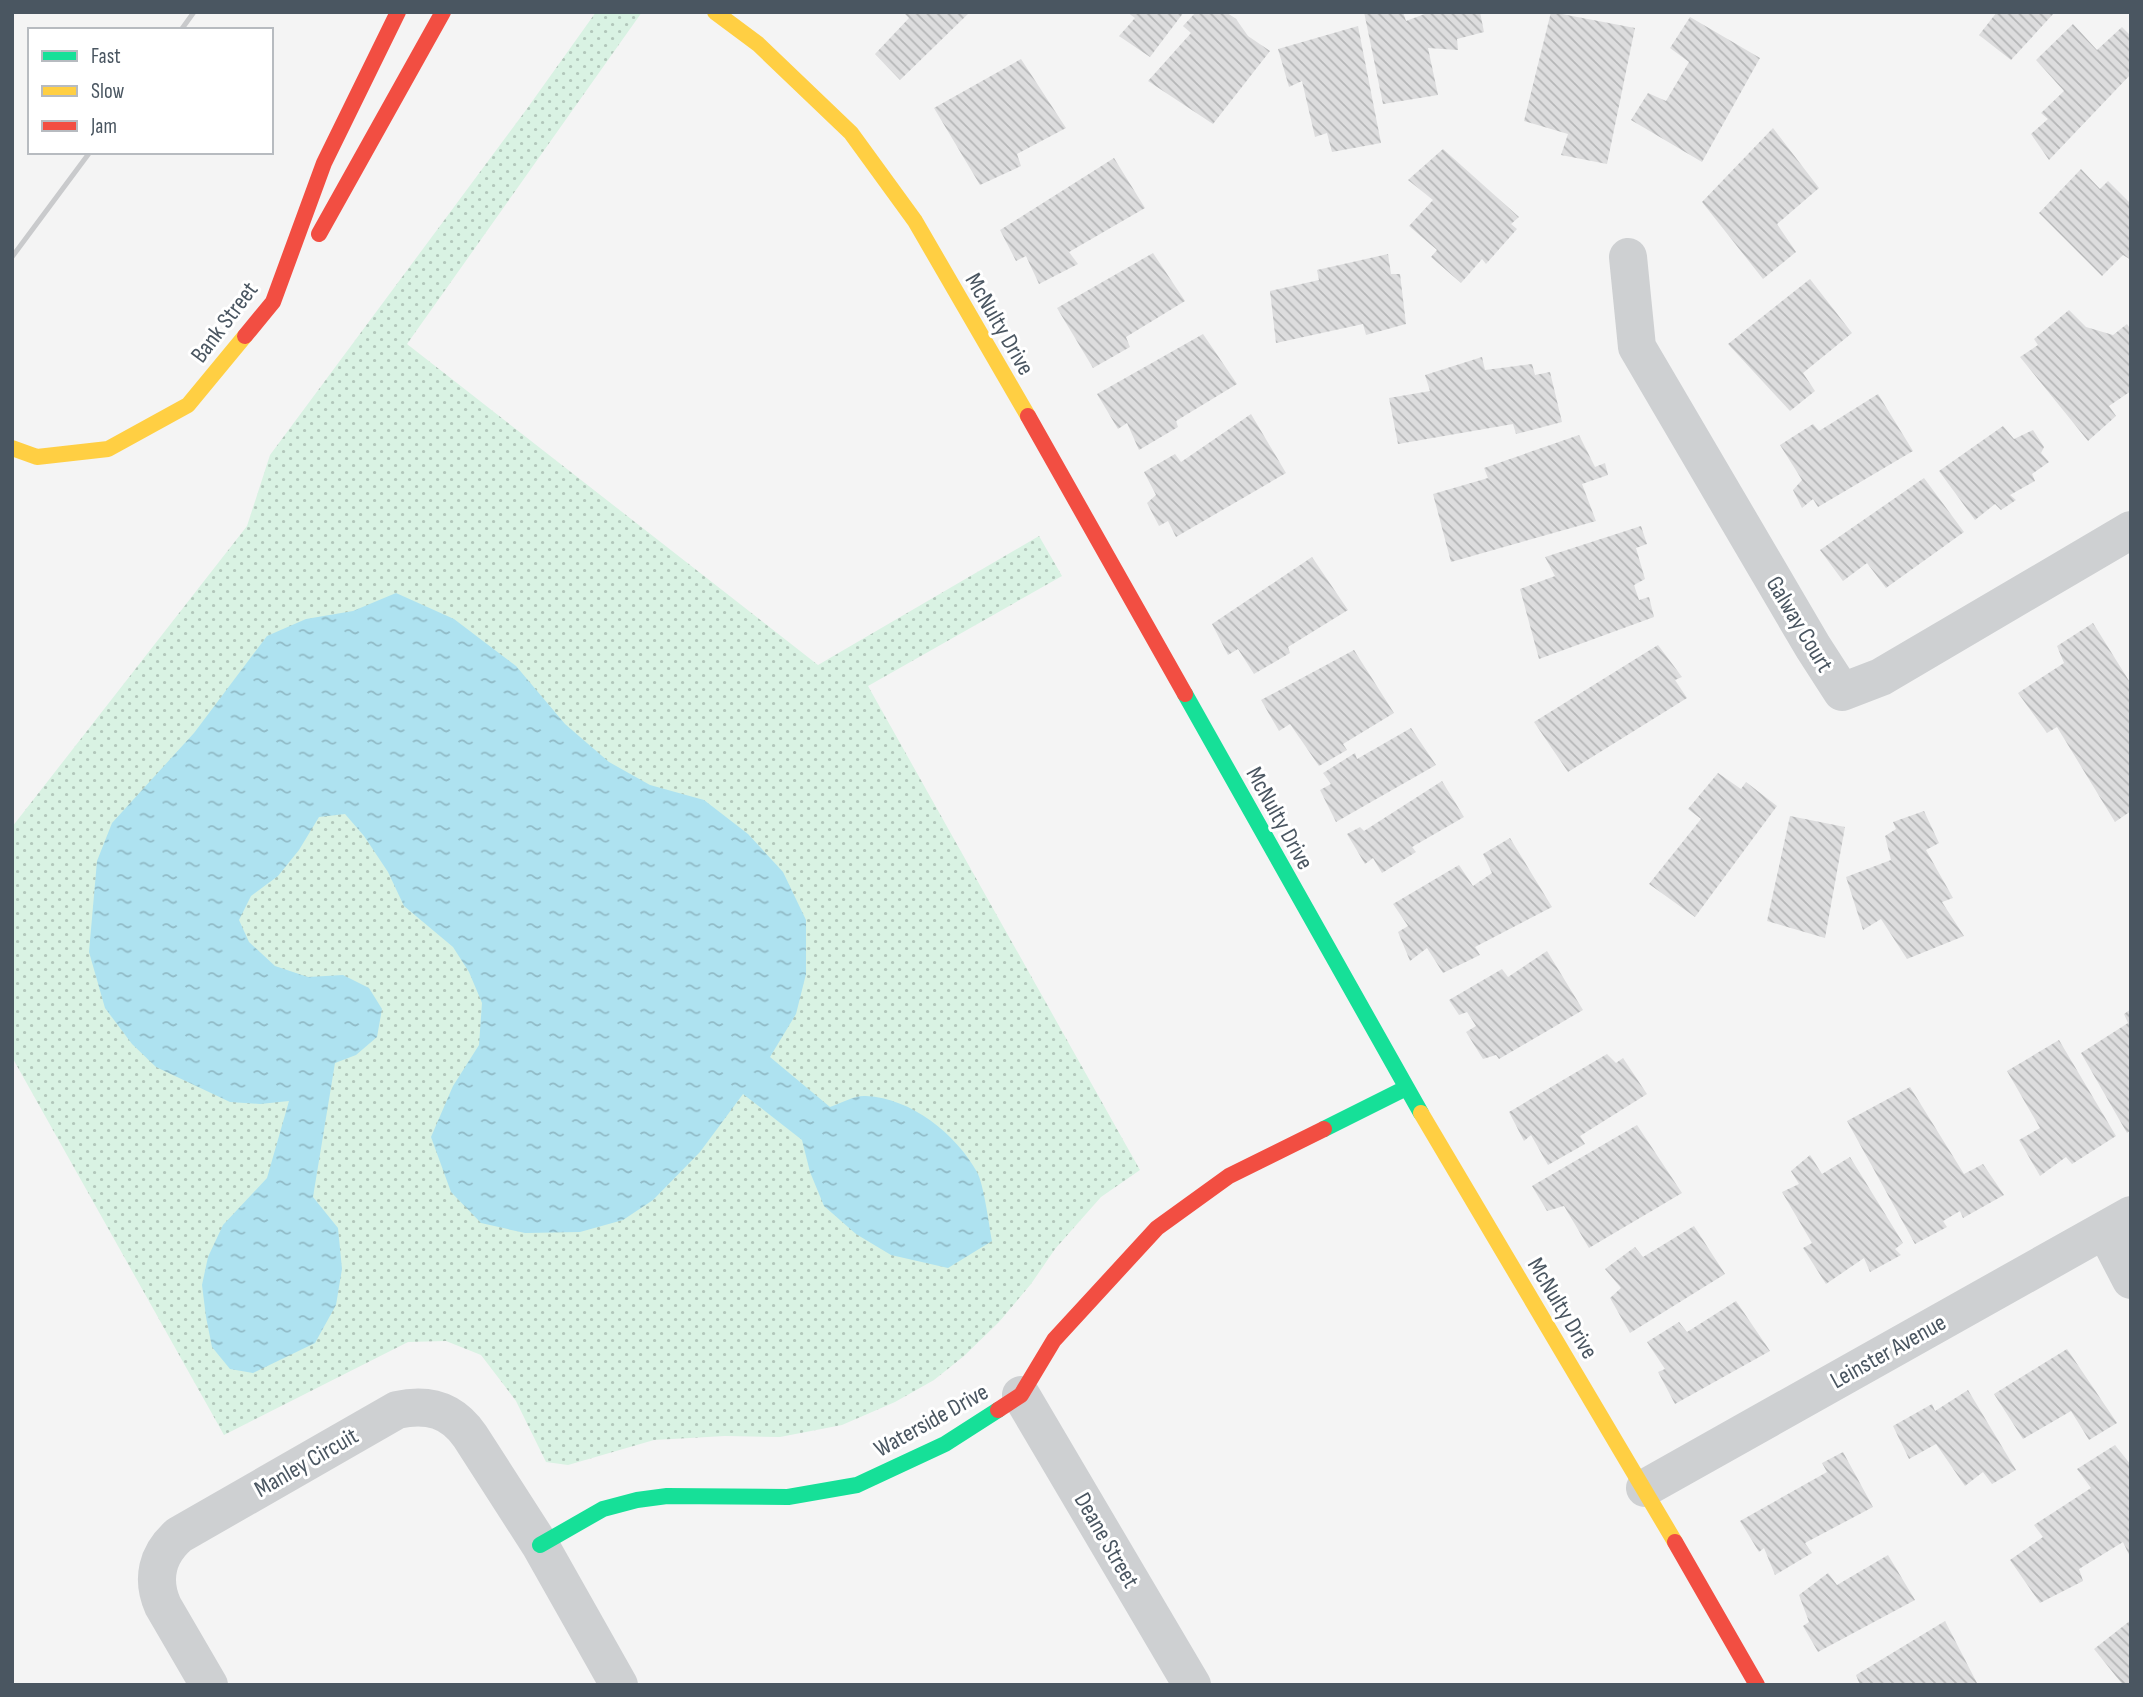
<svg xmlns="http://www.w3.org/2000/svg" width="2143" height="1697" viewBox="0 0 2143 1697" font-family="'Sofia Sans Condensed',sans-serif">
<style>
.park{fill:url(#park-dots)}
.water{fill:url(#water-ripples)}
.building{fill:url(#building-back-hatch)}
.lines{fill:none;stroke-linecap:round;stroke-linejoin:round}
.street{stroke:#ced0d2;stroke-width:38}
.fast{stroke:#16e098;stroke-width:16}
.slow{stroke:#ffcf43;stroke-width:16}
.jam{stroke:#f24e42;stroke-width:16}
.rail{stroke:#c9cacc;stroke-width:5}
.labels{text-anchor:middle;stroke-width:6;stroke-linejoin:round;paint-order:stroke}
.street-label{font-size:24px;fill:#4a5661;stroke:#fff}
</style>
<defs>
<pattern id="park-dots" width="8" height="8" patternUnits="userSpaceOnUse" patternTransform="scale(1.75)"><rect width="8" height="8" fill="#d9f2e3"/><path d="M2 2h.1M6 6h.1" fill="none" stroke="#b2c7bb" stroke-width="1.8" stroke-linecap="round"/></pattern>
<pattern id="water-ripples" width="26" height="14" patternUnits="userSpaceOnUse" patternTransform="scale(1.75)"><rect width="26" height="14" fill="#aee2f0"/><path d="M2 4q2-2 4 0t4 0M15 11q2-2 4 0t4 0" fill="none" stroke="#90bac6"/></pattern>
<pattern id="building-back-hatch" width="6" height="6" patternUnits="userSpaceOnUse" patternTransform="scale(1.75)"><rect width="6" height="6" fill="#ddddde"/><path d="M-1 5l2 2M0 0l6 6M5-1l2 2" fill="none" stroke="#b5b6b7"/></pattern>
</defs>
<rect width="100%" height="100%" fill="#f4f4f4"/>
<path class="park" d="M596,12H642L407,344L818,665L1039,536L1062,576L868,686L1140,1170L1101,1197L1055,1249L1031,1284L999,1322L964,1356L934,1380L895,1402L842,1425L780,1437L725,1436L654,1440L568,1465L546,1462L516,1401L481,1355L446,1341L408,1342L224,1435L12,1057V827L247,526L270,455L526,110Z"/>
<path class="water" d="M396,593L454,619L516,666L565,724L609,762L650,785L704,800L748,834L783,872L806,920V974L796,1014L770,1057L830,1107C841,1103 855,1095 866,1096C911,1098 956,1134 977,1172C984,1185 989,1225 992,1241L948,1268L891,1255L856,1234L824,1206L810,1172L802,1140L743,1094L700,1152L653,1200L623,1220L580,1232L525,1233L481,1223L451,1192L431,1137L453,1086L479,1045L482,1003L469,972L453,947L404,906L388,872L364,836L345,814L319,817L299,850L278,876L251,896L239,920L249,942L275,966L308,977L343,975L369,988L382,1009L377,1037L356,1055L335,1063L313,1197L338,1228L342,1269L336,1305L315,1343L253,1373L230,1369L212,1347L206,1317L202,1285L208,1257L223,1225L267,1178L289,1101L260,1104L230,1102L156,1067L132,1044L105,1008L89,952L97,861L112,823L194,733L267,636L306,619L353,611Z"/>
<path class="building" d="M903,12H970L900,80L875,54L909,18Z
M1127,12H1184L1150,57L1119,36L1135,18Z
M1196,12H1226L1236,19L1248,36L1270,51L1213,124L1148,81L1191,33L1183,26Z
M1364,12H1403L1406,21L1430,12H1480L1484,32L1457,39L1458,50L1428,48L1438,95L1383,104Z
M1551,12L1635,28L1607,164L1561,155L1568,134L1524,121Z
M1997,12H2055L2011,60L1979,35Z
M1690,17L1760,58L1702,162L1631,120L1648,93L1666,101L1689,62L1670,48Z
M2073,24L2097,50L2122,27L2131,36V74L2049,160L2031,134L2048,119L2041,113L2064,91L2036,60Z
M1358,26L1381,143L1332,152L1327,133L1315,137L1302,81L1289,87L1278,49Z
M1021,59L1066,128L1017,154L1021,166L980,185L934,108Z
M1773,128L1819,188L1777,224L1796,252L1763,279L1702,202Z
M1443,149L1519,217L1511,224L1517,229L1486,264L1482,259L1461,283L1431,257L1437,250L1409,226L1433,200L1408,180Z
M1114,158L1145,208L1069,252L1078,264L1039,284L1026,256L1016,261L1000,230Z
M2081,169L2100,189L2108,181L2131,204V260L2123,255L2102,276L2039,213Z
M1153,253L1185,301L1126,337L1130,347L1093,368L1057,308Z
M1388,254L1391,274H1400L1406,324L1366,335L1363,324L1276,343L1270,291L1319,280L1317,270Z
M1810,279L1852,333L1803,373L1815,391L1790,411L1728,344Z
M2069,310L2086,327L2113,335L2127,324L2131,330V391L2109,406L2116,416L2088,441L2020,357L2038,345L2034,339Z
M1203,334L1237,384L1176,421L1178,427L1139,450L1127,423L1118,429L1097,394Z
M1482,357L1485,370L1532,364L1535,375L1550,372L1562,422L1516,434L1513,424L1398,444L1389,398L1430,391L1425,375Z
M1878,394L1913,451L1818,507L1813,499L1802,508L1793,490L1802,480L1780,445L1813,424L1819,431Z
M1251,414L1286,473L1176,537L1168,521L1159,526L1147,503L1156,495L1144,472L1175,454L1181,462Z
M2003,426L2014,439L2033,430L2044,447L2041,453L2049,462L2032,474L2035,481L2010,495L2016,500L2001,510L1995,504L1975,520L1939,471Z
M1579,435L1595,467L1605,463L1608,475L1582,484L1596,521L1451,562L1433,494L1488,478L1484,468Z
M1924,478L1964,532L1886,588L1867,563L1843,581L1820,550Z
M1641,526L1647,544L1636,548L1645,579L1634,585L1639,600L1649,597L1654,617L1539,659L1520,589L1555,576L1545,557Z
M1312,557L1348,610L1288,647L1290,653L1254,674L1238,649L1228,655L1212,624Z
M2093,623L2131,684V811L2115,822L2057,727L2047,733L2018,693L2064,663L2057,646Z
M1658,645L1682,677L1675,680L1687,698L1568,772L1534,722Z
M1354,650L1394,713L1343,744L1347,750L1319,766L1290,724L1279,731L1261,700Z
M1411,728L1436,765L1336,822L1320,790L1331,784L1323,773L1355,753L1357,759Z
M1718,773L1741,789L1746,782L1777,806L1695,917L1649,884L1701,819L1688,809Z
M1442,781L1464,817L1412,847L1416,852L1382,873L1373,858L1365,864L1347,834L1360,827L1364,831Z
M1924,811L1939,843L1926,850L1953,898L1942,902L1964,936L1907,959L1881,919L1863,930L1846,877L1891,860L1885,836L1896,829L1893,822Z
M1790,816L1845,827L1825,938L1767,921Z
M1510,838L1552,907L1475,947L1480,955L1443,973L1427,948L1410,961L1398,932L1408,926L1393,904L1459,865L1473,886L1492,873L1483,854Z
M1547,951L1583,1010L1499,1059L1496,1055L1483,1059L1466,1032L1476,1026L1467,1012L1459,1015L1449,1000L1502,969L1508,977Z
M2131,1009V1130L2127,1133L2081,1053L2128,1023L2124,1014Z
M2059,1040L2116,1136L2072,1164L2066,1157L2040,1176L2019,1140L2040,1128L2007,1071Z
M1607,1054L1616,1063L1623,1058L1647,1094L1580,1136L1585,1144L1548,1165L1531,1135L1524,1141L1509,1112Z
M1910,1087L1964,1174L1983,1164L2004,1195L1963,1218L1960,1211L1943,1221L1947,1227L1915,1244L1847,1121Z
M1637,1125L1682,1193L1589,1248L1564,1206L1547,1211L1532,1186Z
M1810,1155L1822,1174L1850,1157L1903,1243L1895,1249L1901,1255L1870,1272L1864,1258L1826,1284L1803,1248L1812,1243L1782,1192L1799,1184L1791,1171Z
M1694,1226L1725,1274L1630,1333L1610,1298L1621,1288L1605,1269L1635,1247L1643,1257Z
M1736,1301L1770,1351L1675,1404L1658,1372L1665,1369L1647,1342L1679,1322L1687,1332Z
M2067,1349L2117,1423L2089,1440L2071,1411L2023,1439L1994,1394Z
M1968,1390L2016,1470L1992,1484L1983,1472L1965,1486L1936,1444L1909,1459L1893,1426L1932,1404L1935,1411Z
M2115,1445L2131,1465V1559L2123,1542L2079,1569L2083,1581L2040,1603L2010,1560L2043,1537L2034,1525L2091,1488L2077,1469Z
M1843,1452L1873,1507L1805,1543L1812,1553L1775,1575L1764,1548L1759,1552L1740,1521L1827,1472L1822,1463Z
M1888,1555L1915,1600L1818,1652L1803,1626L1809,1622L1799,1595L1828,1573L1837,1585Z
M2131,1620V1685H2123L2094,1649Z
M1945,1621L1978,1685H1860L1856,1675Z"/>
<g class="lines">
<path class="street" d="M1628,257L1637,347L1813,647L1842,692L1881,677L2131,530
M2105,1230L2131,1280
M1021,1395L1192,1685
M1645,1488L2131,1215
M209,1685L163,1606C151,1579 157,1554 179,1535L397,1410C428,1403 452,1410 470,1436L540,1545L619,1685"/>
<path class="fast" d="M1185,694L1421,1113
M1324,1129L1406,1088
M540,1545L603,1509L637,1500L667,1496L788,1497L857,1485L945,1444L998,1410"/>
<path class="slow" d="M715,12L758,44L851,133L915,221L1028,416
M12,448L37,457L108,449L188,405L245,336
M1421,1113L1675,1542"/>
<path class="jam" d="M319,234L443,12
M245,336L273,302L324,163L398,12
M1028,416L1185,694
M998,1410L1021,1395L1054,1340L1157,1228L1229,1176L1324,1129
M1675,1542L1757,1685"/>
<path class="rail" d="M181,30L194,12
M12,257L90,152"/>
</g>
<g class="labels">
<g class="street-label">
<text transform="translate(224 322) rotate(-53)" y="8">Bank Street</text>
<text transform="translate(1000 324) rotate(60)" y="8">McNulty Drive</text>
<text transform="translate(1800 624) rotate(59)" y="8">Galway Court</text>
<text transform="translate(1280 818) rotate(61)" y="8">McNulty Drive</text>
<text transform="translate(1563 1308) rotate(59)" y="8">McNulty Drive</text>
<text transform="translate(1888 1351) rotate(-29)" y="8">Leinster Avenue</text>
<text transform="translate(931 1420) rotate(-29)" y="8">Waterside Drive</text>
<text transform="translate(306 1462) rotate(-30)" y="8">Manley Circuit</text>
<text transform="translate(1107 1540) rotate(60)" y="8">Deane Street</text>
</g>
</g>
<rect width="2143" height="1697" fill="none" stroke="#4a5661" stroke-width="28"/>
<rect x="28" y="28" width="245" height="126" fill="#ffffff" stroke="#b7bbc0" stroke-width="2"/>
<rect x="42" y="51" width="35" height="10" fill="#16e098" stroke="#b7bbc0" stroke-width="2"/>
<text x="91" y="63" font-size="21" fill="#4a5661">Fast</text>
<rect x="42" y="86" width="35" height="10" fill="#ffcf43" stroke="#b7bbc0" stroke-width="2"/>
<text x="91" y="98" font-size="21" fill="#4a5661">Slow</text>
<rect x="42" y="121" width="35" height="10" fill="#f24e42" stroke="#b7bbc0" stroke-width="2"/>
<text x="91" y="133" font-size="21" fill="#4a5661">Jam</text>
</svg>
